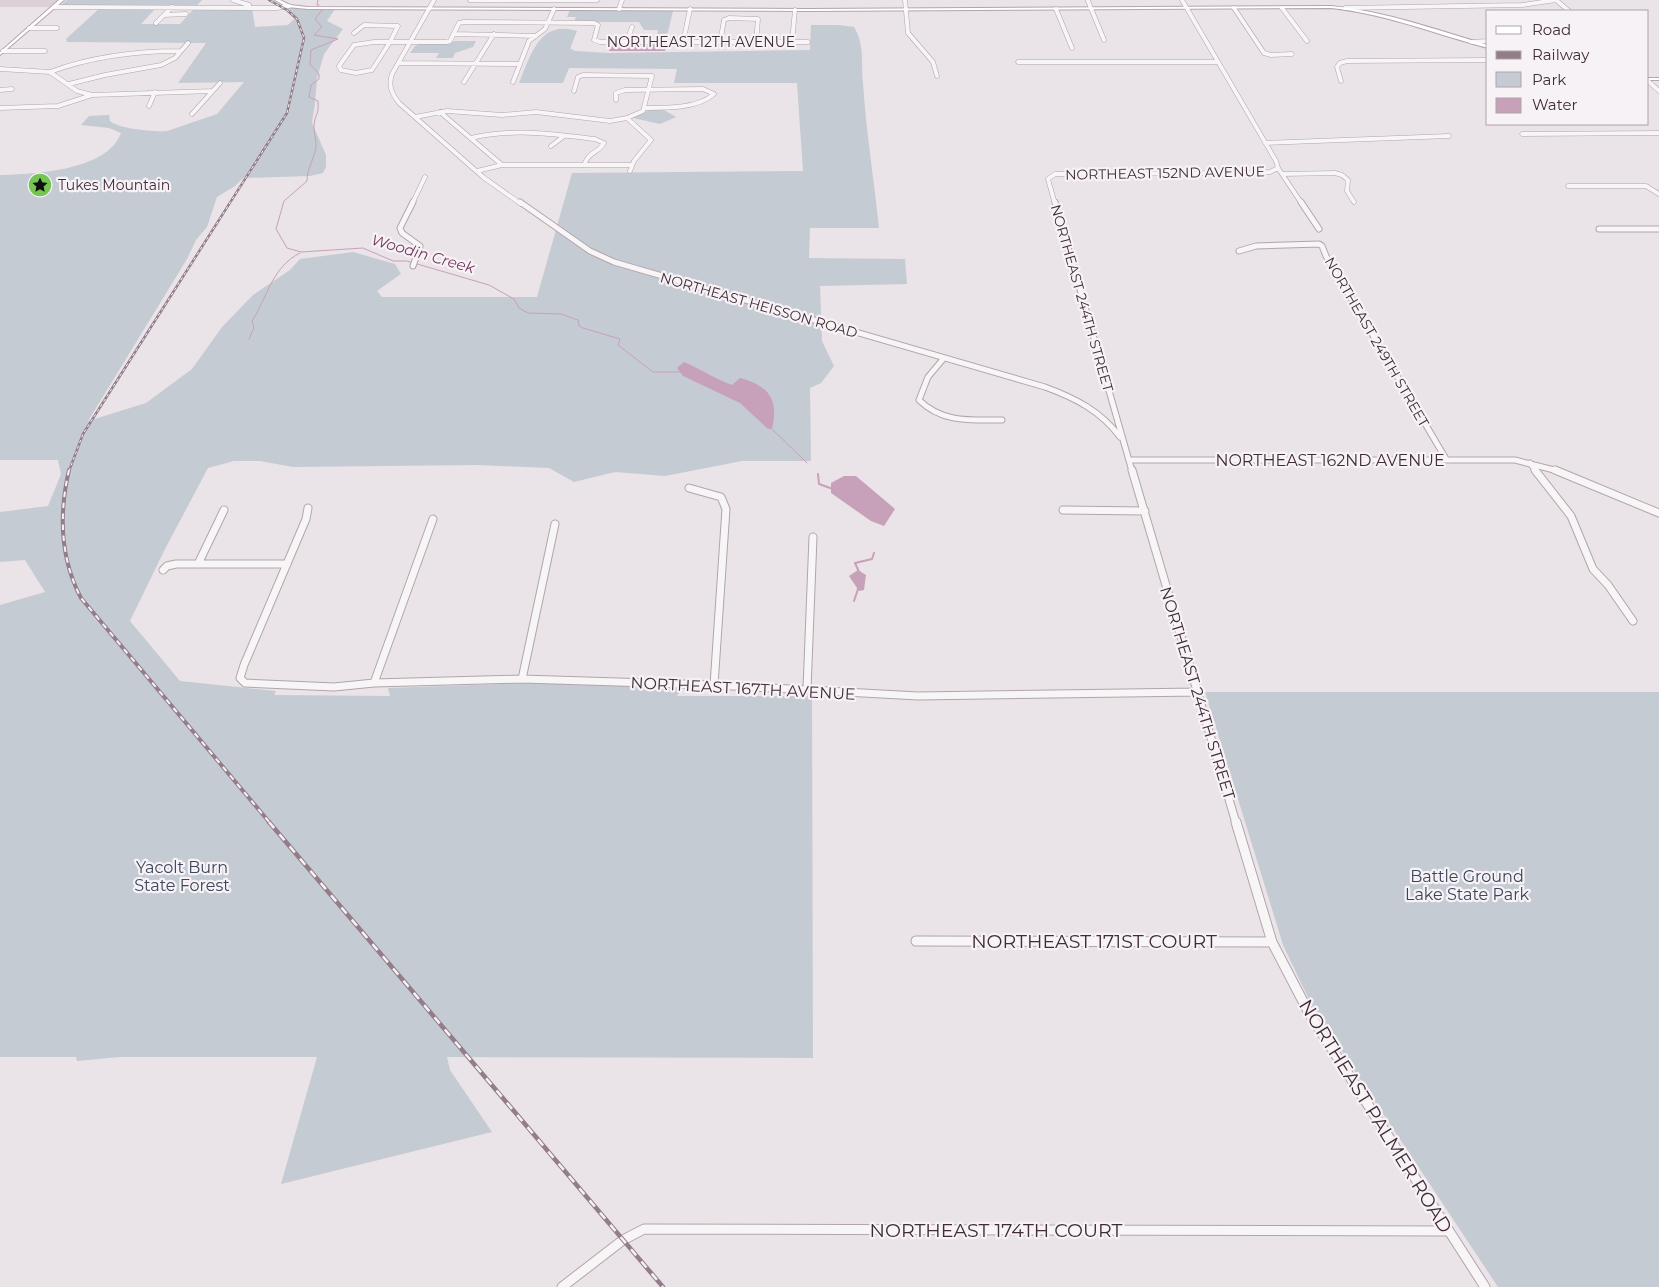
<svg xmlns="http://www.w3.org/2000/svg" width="1659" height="1287" viewBox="0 0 1659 1287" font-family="Montserrat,sans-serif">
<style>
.built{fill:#dcd1d6}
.green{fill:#c5cbd3}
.water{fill:#c7a1b9}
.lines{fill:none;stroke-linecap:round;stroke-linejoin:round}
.stream-far1{stroke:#c7a1b9;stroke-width:1}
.stream{stroke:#c7a1b9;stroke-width:2}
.minor-far3-casing{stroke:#b1a5ab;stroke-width:5}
.minor-far2-casing{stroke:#b1a5ab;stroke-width:7}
.minor-far1-casing{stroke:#b1a5ab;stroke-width:9}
.minor-casing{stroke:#b1a5ab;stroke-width:11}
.major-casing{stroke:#b5a3ad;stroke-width:2}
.minor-far3{stroke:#f8f5f7;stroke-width:4}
.minor-far2{stroke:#f8f5f7;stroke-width:5}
.minor-far1{stroke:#f8f5f7;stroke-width:7}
.minor{stroke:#f8f5f7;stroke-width:9}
.major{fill:#fff;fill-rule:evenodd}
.rail-far2-casing{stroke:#937d89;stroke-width:2.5}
.rail-far1-casing{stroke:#937d89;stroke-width:4}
.rail-casing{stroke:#937d89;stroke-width:4.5}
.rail-far2{stroke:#f7f2f5;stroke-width:1;stroke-dasharray:3;stroke-linecap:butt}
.rail-far1{stroke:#f7f2f5;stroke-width:2;stroke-dasharray:5.5;stroke-linecap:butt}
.rail{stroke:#f7f2f5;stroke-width:2.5;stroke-dasharray:8;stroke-linecap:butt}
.labels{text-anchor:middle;stroke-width:4.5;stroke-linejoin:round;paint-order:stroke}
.far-street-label{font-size:14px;fill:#412c37;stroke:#f7f2f5}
.far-poi-label{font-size:14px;fill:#412c37;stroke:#f7f2f5;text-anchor:start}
.far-water-label{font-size:15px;font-style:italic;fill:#72395b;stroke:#f7f2f5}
.street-label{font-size:16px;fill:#412c37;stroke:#f7f2f5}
.park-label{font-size:16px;fill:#3a465c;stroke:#f7f2f5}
.near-street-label{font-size:19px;fill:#412c37;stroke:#f7f2f5}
</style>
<rect width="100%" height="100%" fill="#eae3e7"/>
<path class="built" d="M0,0H59L50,7H0Z"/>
<path class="green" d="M67,0H202L196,6L61,5Z
M101,7L156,8L141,24H180L195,8H252L255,27L288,25L296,17L286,7L335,9L327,21L343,29L324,54L317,78L315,103L312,123L326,155V167L323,173L310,176L243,178L235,186L217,197L207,227L196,240L187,259L88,421L146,403L192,369L222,327L253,295L290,270L300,259L353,252L395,264L401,274L377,291L382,297H537L572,173L803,171L797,83H674L677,69L569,68L563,83H519C530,57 539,19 577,31L571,46V49L575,51L609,53L810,50L811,25H838L854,27C865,45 861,64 863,83C866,131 874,180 879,228H810L809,258L905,259L907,284L820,286L822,341L834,366L821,383L810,388L811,461H742L665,476L615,472L574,482L549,468L477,465L293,467L260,461H234L208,468L164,551L130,621L180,681L276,691L274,695L390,696L388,688L532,683L682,688L677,696H812L813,1058L447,1057L450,1070L492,1132L281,1184L317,1057H120L77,1061L76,1057H0V605L45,592L25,560L0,562V512L48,506L61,474L58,460H0V175C34,174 107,171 121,133L109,128L81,125L89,116L109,115L110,121C119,129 154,132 167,131L217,114L244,82L178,83L206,43L67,42L66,39Z
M570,10L584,11H673L667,36L657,35L658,30H644L639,22H574L576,17H567Z
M455,41H476L473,47L455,53L453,58H436L439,53H410L415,46L419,44H445Z
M649,110H664L676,117L660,124L633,118Z
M1205,692H1659V1287H1498L1313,1008L1283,945Z"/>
<path class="water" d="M612,43L667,44L665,51H609Z
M684,362C701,369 715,379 732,385L740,378C769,386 779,399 772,429H768L740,403L683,376L677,368Z
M844,476H856L895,509L884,526L871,521L831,493V483Z
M858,570L866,575L864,590L859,591L849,576Z"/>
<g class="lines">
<path class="stream-far1" d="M318,0L317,5H319
M323,9L315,19L322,27L314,35L338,39L311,50L310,64L319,74V79L311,85L309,97L318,101C319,115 316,112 314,124C313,131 317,140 316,147C314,160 307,168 307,181L284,201L276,229L287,248L301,252L363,248L393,261H407L489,285L514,299L519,308L528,313L561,314L578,320L579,326L583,328L620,339L618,345L653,372H682
M249,339L254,328L252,321C268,296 272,267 300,253
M771,428L807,463"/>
<path class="stream" d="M818,474L819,484L833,489
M859,572L855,563L872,559L874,553
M854,601L858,589"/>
<g class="minor-far3-casing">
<path id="minor-far3" d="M233,0L249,5
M434,0L392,74C388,86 392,94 399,103L483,177L521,204
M470,0H597
M905,0L908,33L933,62L937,76
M1182,0L1276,161L1278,168L1302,204
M1556,0L1569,11
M1088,1L1104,40
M54,7L277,8L289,6
M1234,8L1264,53L1271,55L1292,54
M1282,8L1307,41
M1345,8L1522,5L1556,0
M619,9L622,0
M1056,9L1072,48
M164,15L186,14
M156,23L172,7
M29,28H57
M354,33L364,25L398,26L390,42
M453,34L536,36
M627,41L632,27
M374,42H390L372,70L356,73L341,70L339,66L354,45Z
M390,42H447L450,41L459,23L464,22L594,23L598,25L594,40L600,42H808
M792,42L795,10
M1472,42L1488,41
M683,43L690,9
M720,43L724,20L729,18L758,19L756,43
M3,51H45
M1018,62H1218
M398,63L520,64
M0,69L50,72L77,91L92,95L213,91
M50,72C93,56 136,51 181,51
M1341,81L1337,67L1340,63L1347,61L1488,60
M1648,81L1659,91
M464,82L494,34
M513,82L529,41L545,29L554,9
M69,84L105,75L161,65L175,58L188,43
M0,90L12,89
M616,100V93L625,90L703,89L714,94C697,109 665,108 644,108
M149,106L155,92
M0,108L58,106L92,95
M440,112L502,165
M192,114L220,83
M415,117L447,111L502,115L536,112L610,121L627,118L643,111L652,76L583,75L578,77L574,91
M627,118L651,140L634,161L630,171
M1522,134L1659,133
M471,138C513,128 553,134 595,139L604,143C599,153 590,150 584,165
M1265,143L1449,136
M551,146L564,136
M477,171L502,165H631
M1283,174L1335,173L1342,175L1348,180L1347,191L1354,202
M1568,186H1646L1659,194
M412,204L425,177
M1055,204L1048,179L1055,174L1253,173L1270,172L1278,168"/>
</g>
<g class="minor-far2-casing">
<path id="minor-far2" d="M413,202L400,228L402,233L420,246L413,266
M520,202L590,251L614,262L1045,387C1075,398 1101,411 1120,437
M1055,202L1132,471
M1301,202L1319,229
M1599,229H1659
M1239,251L1256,246L1319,244L1322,246L1326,256L1446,459
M944,358L928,377L919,400C942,423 971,420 1002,420
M1130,460H1515L1558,471
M1530,463L1536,471"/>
</g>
<g class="minor-far1-casing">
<path id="minor-far1" d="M1132,470L1236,823
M1535,470L1571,516L1593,569L1608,585L1633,621
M1555,470L1659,513
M689,488L721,497L726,509L714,685
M308,508L306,519L244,665L240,678L245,683L334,687L374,683L522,679L714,685L918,696L1198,692
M1063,510L1145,511
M198,564L224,510
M163,570L167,566L176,564H287
M522,679L555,524
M374,683L433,519
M807,689L813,537"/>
</g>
<g class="minor-casing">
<path id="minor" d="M1236,822L1272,942L1309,1013L1485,1287
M916,941L1272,942
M562,1287L623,1240L644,1229L1449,1231"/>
</g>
<g class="major-casing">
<path id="major" d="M59,0H64L0,55V52Z
M275,0H280L290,5L308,7L808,9L1331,6C1385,11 1436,30 1488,45V48C1435,34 1386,14 1331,8L808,11L308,9L287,7Z
M1648,78H1659V80H1649Z"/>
</g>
<use href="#minor-far3" class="minor-far3"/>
<use href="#minor-far2" class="minor-far2"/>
<use href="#minor-far1" class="minor-far1"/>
<use href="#minor" class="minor"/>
<use href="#major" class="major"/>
<g class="rail-far2-casing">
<path id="rail-far2" d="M69,471L83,434L287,113L304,38L297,19L287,10L269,0"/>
</g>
<g class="rail-far1-casing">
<path id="rail-far1" d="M69,470C59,513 60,558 81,598L270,823"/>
</g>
<g class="rail-casing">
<path id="rail" d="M269,822L663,1287"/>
</g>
<use href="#rail-far2" class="rail-far2"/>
<use href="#rail-far1" class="rail-far1"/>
<use href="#rail" class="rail"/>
</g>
<defs>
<g id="sight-disc" transform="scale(1.25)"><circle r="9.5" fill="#75c552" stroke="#f7f2f5"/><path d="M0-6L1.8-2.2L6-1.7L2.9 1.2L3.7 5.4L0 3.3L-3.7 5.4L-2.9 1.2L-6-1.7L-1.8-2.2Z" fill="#111"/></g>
</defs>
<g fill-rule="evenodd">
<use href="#sight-disc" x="40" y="185"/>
</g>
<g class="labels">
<g class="far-street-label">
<text x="701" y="47">NORTHEAST 12TH AVENUE</text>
<text transform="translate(1165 173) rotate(-1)" y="5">NORTHEAST 152ND AVENUE</text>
<text transform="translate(1082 298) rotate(74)" y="5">NORTHEAST 244TH STREET</text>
<text transform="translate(759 305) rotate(16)" y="5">NORTHEAST HEISSON ROAD</text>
<text transform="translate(1377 342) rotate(60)" y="5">NORTHEAST 249TH STREET</text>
</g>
<g class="far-poi-label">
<text x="58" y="190">Tukes Mountain</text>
</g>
<g class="far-water-label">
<text transform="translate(423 254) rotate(16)" y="5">Woodin Creek</text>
</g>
<g class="street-label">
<text x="1330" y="466">NORTHEAST 162ND AVENUE</text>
<text transform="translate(743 688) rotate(3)" y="6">NORTHEAST 167TH AVENUE</text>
<text transform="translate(1198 693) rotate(73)" y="6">NORTHEAST 244TH STREET</text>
</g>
<g class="park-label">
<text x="182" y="873">Yacolt Burn<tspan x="182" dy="18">State Forest</tspan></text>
<text x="1467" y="882">Battle Ground<tspan x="1467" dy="18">Lake State Park</tspan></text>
</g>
<g class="near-street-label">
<text x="1094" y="948">NORTHEAST 171ST COURT</text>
<text transform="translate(1376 1116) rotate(58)" y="7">NORTHEAST PALMER ROAD</text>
<text x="996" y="1237">NORTHEAST 174TH COURT</text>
</g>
</g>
<rect x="1486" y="10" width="162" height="115" fill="#f7f2f5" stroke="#aea3a9"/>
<rect x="1496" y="26" width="25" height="8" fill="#ffffff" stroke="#aea3a9"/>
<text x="1532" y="35" font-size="15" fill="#412c37">Road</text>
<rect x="1496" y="51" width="25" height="8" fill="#937d89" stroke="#aea3a9"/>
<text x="1532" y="60" font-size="15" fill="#412c37">Railway</text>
<rect x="1496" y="72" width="25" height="15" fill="#c5cbd3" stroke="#aea3a9"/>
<text x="1532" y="85" font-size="15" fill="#412c37">Park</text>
<rect x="1496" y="98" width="25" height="15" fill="#c7a1b9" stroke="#aea3a9"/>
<text x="1532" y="110" font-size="15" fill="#412c37">Water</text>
</svg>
